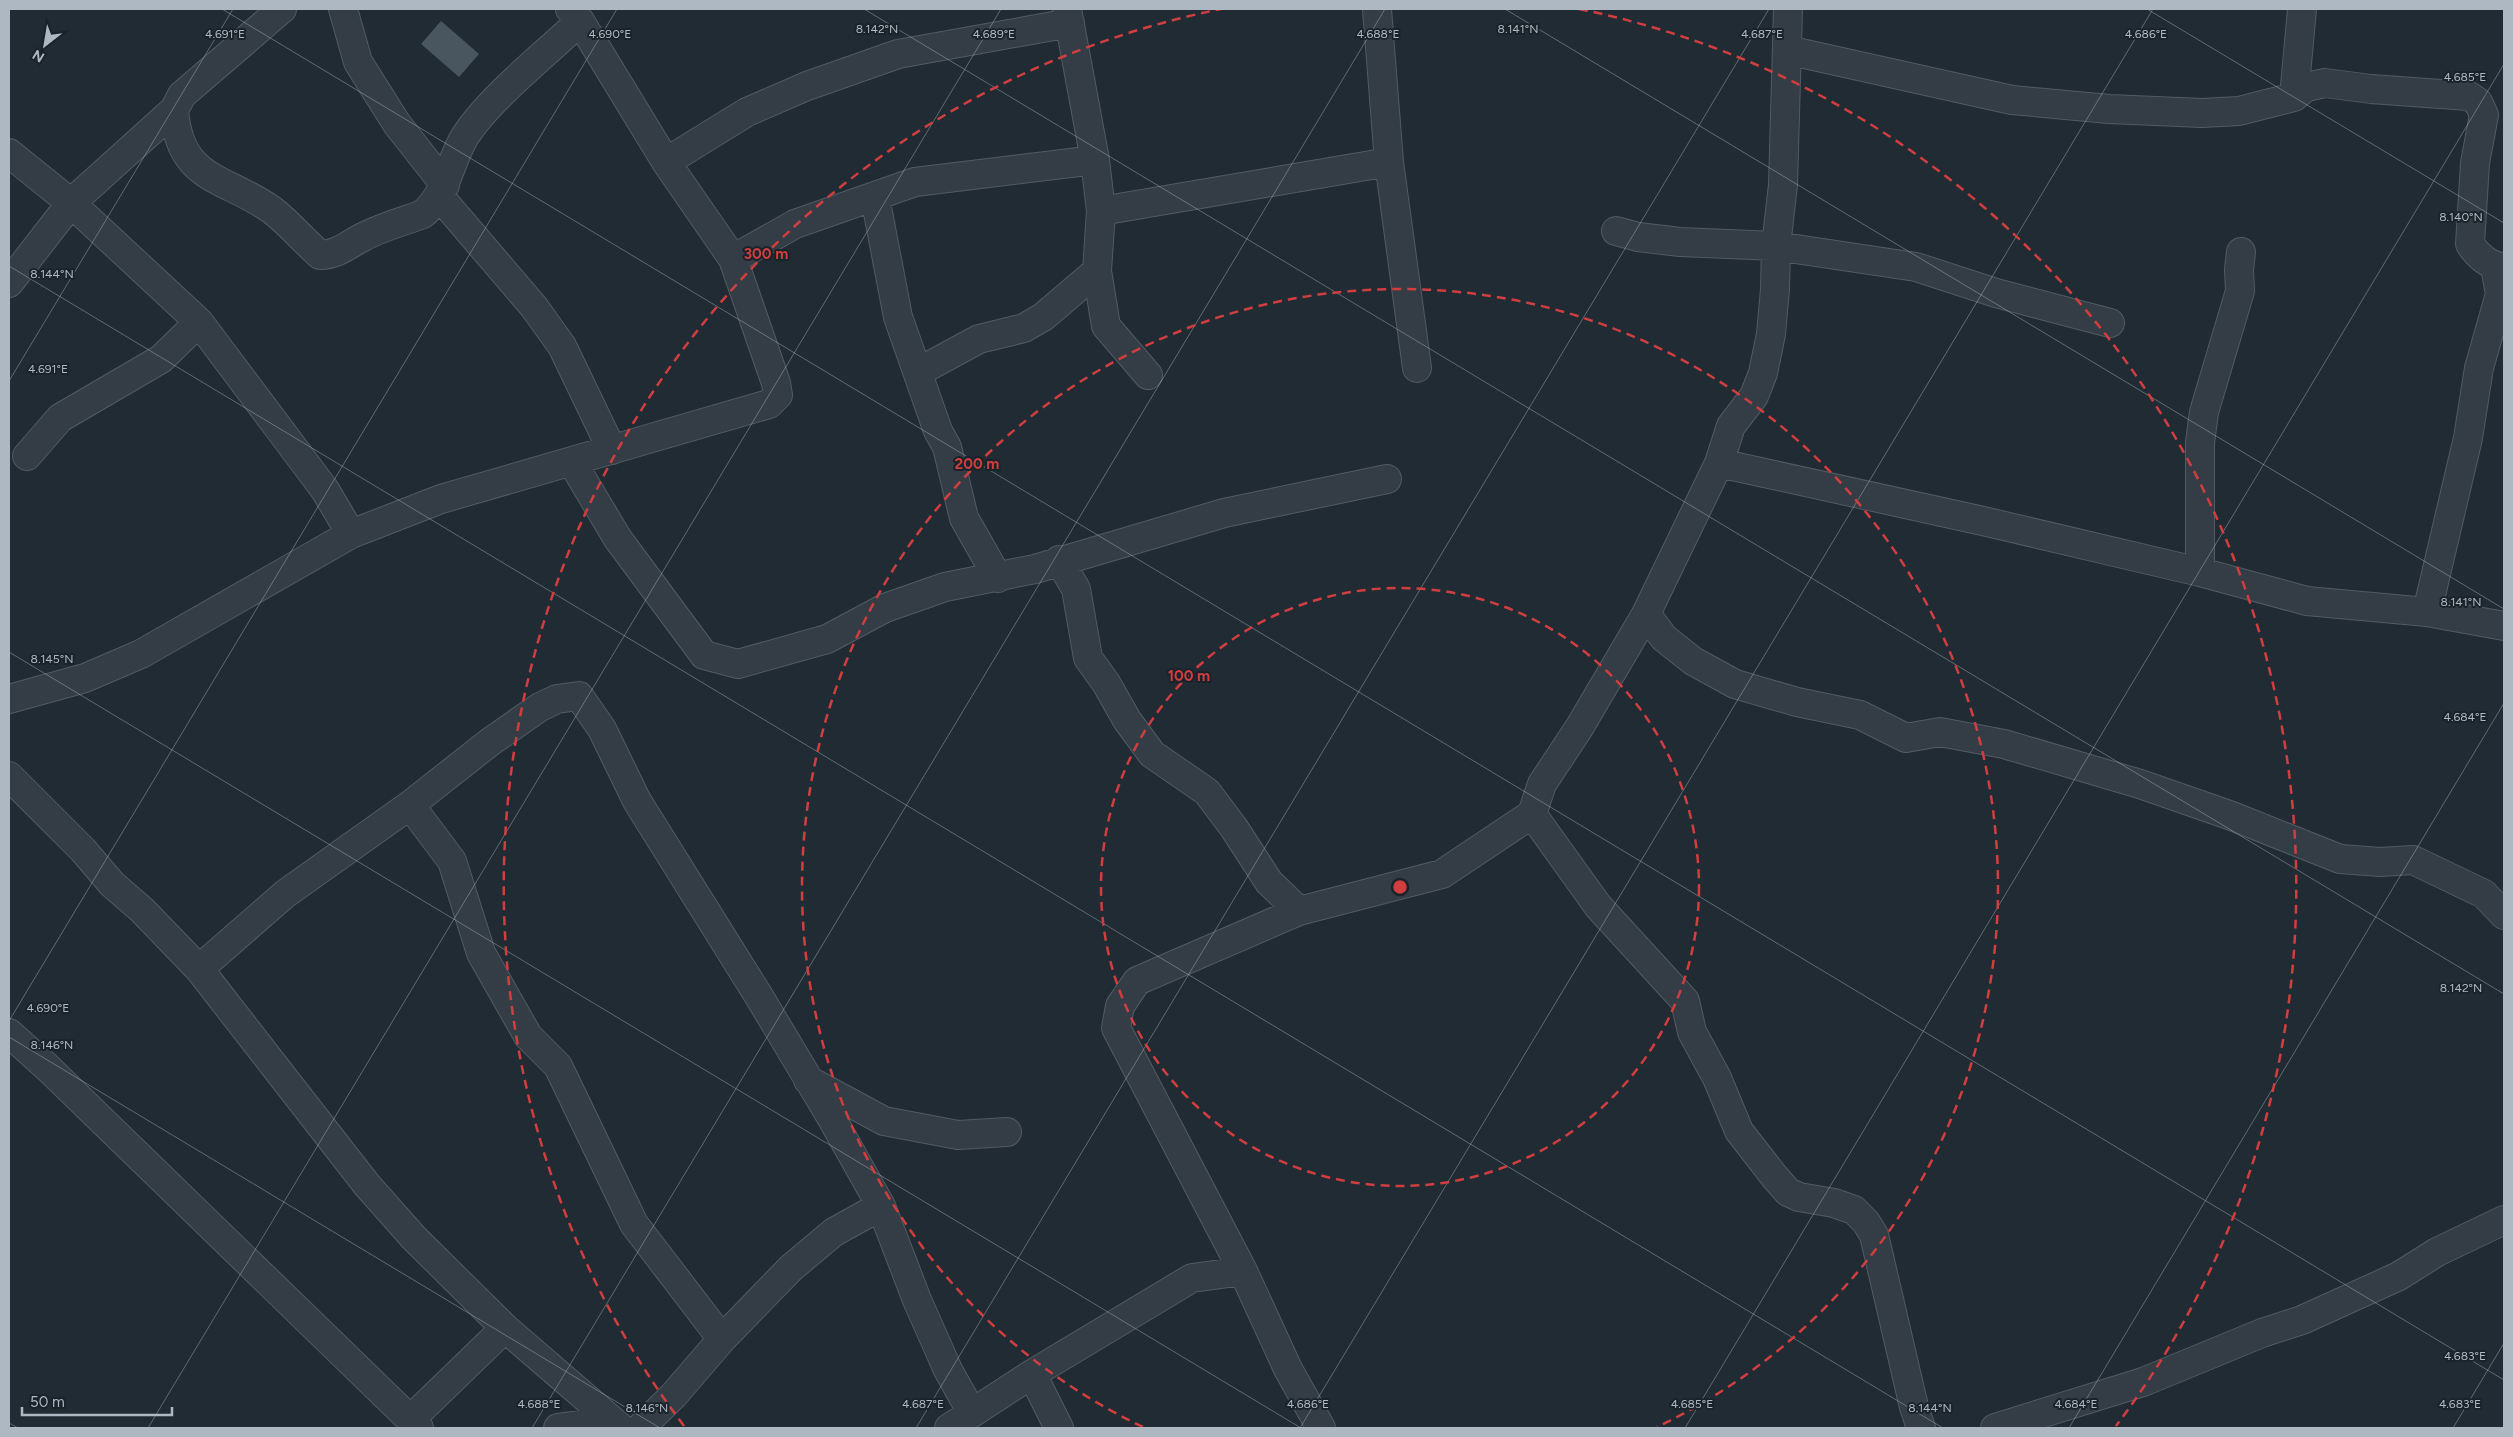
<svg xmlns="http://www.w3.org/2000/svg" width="2513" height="1437" viewBox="0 0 2513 1437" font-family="Figtree,sans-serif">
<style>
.building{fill:#495660}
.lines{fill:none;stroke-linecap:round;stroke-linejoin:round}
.minor-casing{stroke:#525b63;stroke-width:30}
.minor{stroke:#343d45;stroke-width:28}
.ticks{fill:none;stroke:#aeb8c2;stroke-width:1;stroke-opacity:0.45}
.ring{fill:none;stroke:#d03e3f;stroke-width:2.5;stroke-dasharray:9 6}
.ticks-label{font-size:12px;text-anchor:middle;fill:#aeb8c2;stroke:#1a222a;stroke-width:4;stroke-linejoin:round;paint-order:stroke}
.centre{fill:#d03e3f;stroke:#1a222a;stroke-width:2.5}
.ring-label{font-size:15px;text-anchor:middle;font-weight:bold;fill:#d03e3f;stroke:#1a222a;stroke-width:4;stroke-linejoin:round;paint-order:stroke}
</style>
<rect width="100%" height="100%" fill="#212b34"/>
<path class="building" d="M441,21L479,54L459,77L421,44Z"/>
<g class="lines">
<g class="minor-casing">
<path id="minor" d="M343,9L358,62L397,124L445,185
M1067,9L1095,160L1101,211L1097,271L1106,326L1148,375
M1377,9L1389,162L1417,368
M1788,9L1783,185L1776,246L1775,289L1771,334L1763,373L1754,396L1731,426L1719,463L1646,614L1579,728L1542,784L1532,814L1598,906L1685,1001L1692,1032L1717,1078L1739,1131L1774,1176L1788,1192L1799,1197L1834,1203L1854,1210L1866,1222L1874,1235L1914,1407L1921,1428
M1787,50L2012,100L2109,109L2202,113L2239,111L2294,97L2306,87L2325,83L2371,89L2469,96L2478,102L2484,115L2475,163L2470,244C2477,255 2490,267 2504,267
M2294,97L2302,9
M174,110C180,182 224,176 272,210C289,223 304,241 320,255C337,255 349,244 363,237C382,227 404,221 423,214C447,193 449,164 464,138C488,99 546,54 580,21
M9,153L71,203L199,322L325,490L351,534
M666,162L747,112L807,86L898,54L1070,23
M440,197L534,307L562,346L612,450
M875,197L898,317L938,431L947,447L964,518L998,578
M1101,211L1389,162
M1616,231L1638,237L1680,242L1776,246L1916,267L1996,293L2110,323
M733,259L795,224L915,182L1095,160
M9,283L71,203L174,110L182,95L282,9
M918,372L979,339L1024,328L1043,317L1097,271
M27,456L60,418L161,359L199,322
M572,462L618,539L704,655L738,664L827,639L885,608L945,587L1035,569L1224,513L1387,479
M1719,463L1983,521L2200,572L2307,601L2427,612L2504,626
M1059,560L1076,589L1088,658L1106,683L1127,720L1152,754L1207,792L1234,828L1269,882L1299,911
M2200,572V443L2204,412L2240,291L2239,270L2241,252
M2427,612L2468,438L2479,368L2500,294L2495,267
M1646,614L1664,638L1693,661L1735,684L1797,702L1860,715L1906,738L1940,732L2004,744L2140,784L2232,816L2340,859L2380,862L2413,860L2484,894L2504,915
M9,699L85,678L141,654L351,534L441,499L769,404L778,395L776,383L733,259L666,162L580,21L570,9
M9,776L83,850L112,884L142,910L199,969L367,1185L414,1238L505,1328L621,1428
M410,805L452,861L481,953L528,1036L558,1066L634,1224L722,1339
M199,969L285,894L410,805L490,742L540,707L557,699L579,696L602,729L637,801L760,998L831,1117L881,1206L917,1300L948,1370L972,1413
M9,1033L48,1068L419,1428
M808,1080L884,1121L958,1135L1007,1132
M1032,1374L1059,1428
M410,1420L505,1328
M558,1428L612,1421
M640,1428L673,1396L722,1339L791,1268L834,1232L881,1206
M949,1428L1032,1374L1192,1278L1243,1271
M1321,1428L1288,1369L1243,1271L1116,1028L1120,1006L1137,981L1299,911L1442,874L1532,814
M1995,1428L2143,1382L2262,1333L2302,1320L2399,1276L2437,1252L2504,1220"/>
</g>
<use href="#minor" class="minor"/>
</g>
<path class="ticks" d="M222,9L2504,1380M864,9L2504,994M1505,9L2504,609M2147,9L2504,223M9,266L1943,1428M9,381L233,9M9,652L1301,1428M9,1021L617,9M9,1037L660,1428M9,1423L18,1428M148,1428L1001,9M532,1428L1385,9M916,1428L1769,9M1300,1428L2153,9M1685,1428L2504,64M2069,1428L2504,703M2453,1428L2504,1343"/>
<g class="ring">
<circle cx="1400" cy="887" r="299"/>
<path d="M1143 1427A598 598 0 1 1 1657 1427"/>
<path d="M684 1426A896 896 0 0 1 1221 9M1579 9A896 896 0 0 1 2116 1426"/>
</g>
<g class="ticks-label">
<text x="877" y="33">8.142°N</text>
<text x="1518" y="33">8.141°N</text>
<text x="225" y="38">4.691°E</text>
<text x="610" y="38">4.690°E</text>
<text x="994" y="38">4.689°E</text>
<text x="1378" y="38">4.688°E</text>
<text x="1762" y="38">4.687°E</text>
<text x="2146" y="38">4.686°E</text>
<text x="2465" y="81">4.685°E</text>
<text x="2461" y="221">8.140°N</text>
<text x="52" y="278">8.144°N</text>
<text x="48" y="373">4.691°E</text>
<text x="2461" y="606">8.141°N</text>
<text x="52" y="663">8.145°N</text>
<text x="2465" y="721">4.684°E</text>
<text x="2461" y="992">8.142°N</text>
<text x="48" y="1012">4.690°E</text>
<text x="52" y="1049">8.146°N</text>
<text x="2465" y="1360">4.683°E</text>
<text x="539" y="1408">4.688°E</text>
<text x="923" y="1408">4.687°E</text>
<text x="1308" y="1408">4.686°E</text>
<text x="1692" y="1408">4.685°E</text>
<text x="2076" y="1408">4.684°E</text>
<text x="2460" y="1408">4.683°E</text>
<text x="647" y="1412">8.146°N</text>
<text x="1930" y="1412">8.144°N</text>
</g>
<circle cx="1400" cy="887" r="8" class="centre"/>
<g class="ring-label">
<text x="766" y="259">300 m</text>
<text x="977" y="469">200 m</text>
<text x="1189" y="681">100 m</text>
</g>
<rect width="2513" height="1437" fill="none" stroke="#aeb8c2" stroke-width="20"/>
<g transform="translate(45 45) rotate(211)" stroke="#1a222a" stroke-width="4" paint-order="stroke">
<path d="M0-4L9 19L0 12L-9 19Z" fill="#aeb8c2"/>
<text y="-8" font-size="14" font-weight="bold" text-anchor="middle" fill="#aeb8c2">N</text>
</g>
<path d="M22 1407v8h150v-8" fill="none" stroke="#aeb8c2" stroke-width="2.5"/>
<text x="30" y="1407" font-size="15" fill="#aeb8c2" stroke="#1a222a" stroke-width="4" paint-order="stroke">50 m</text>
</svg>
